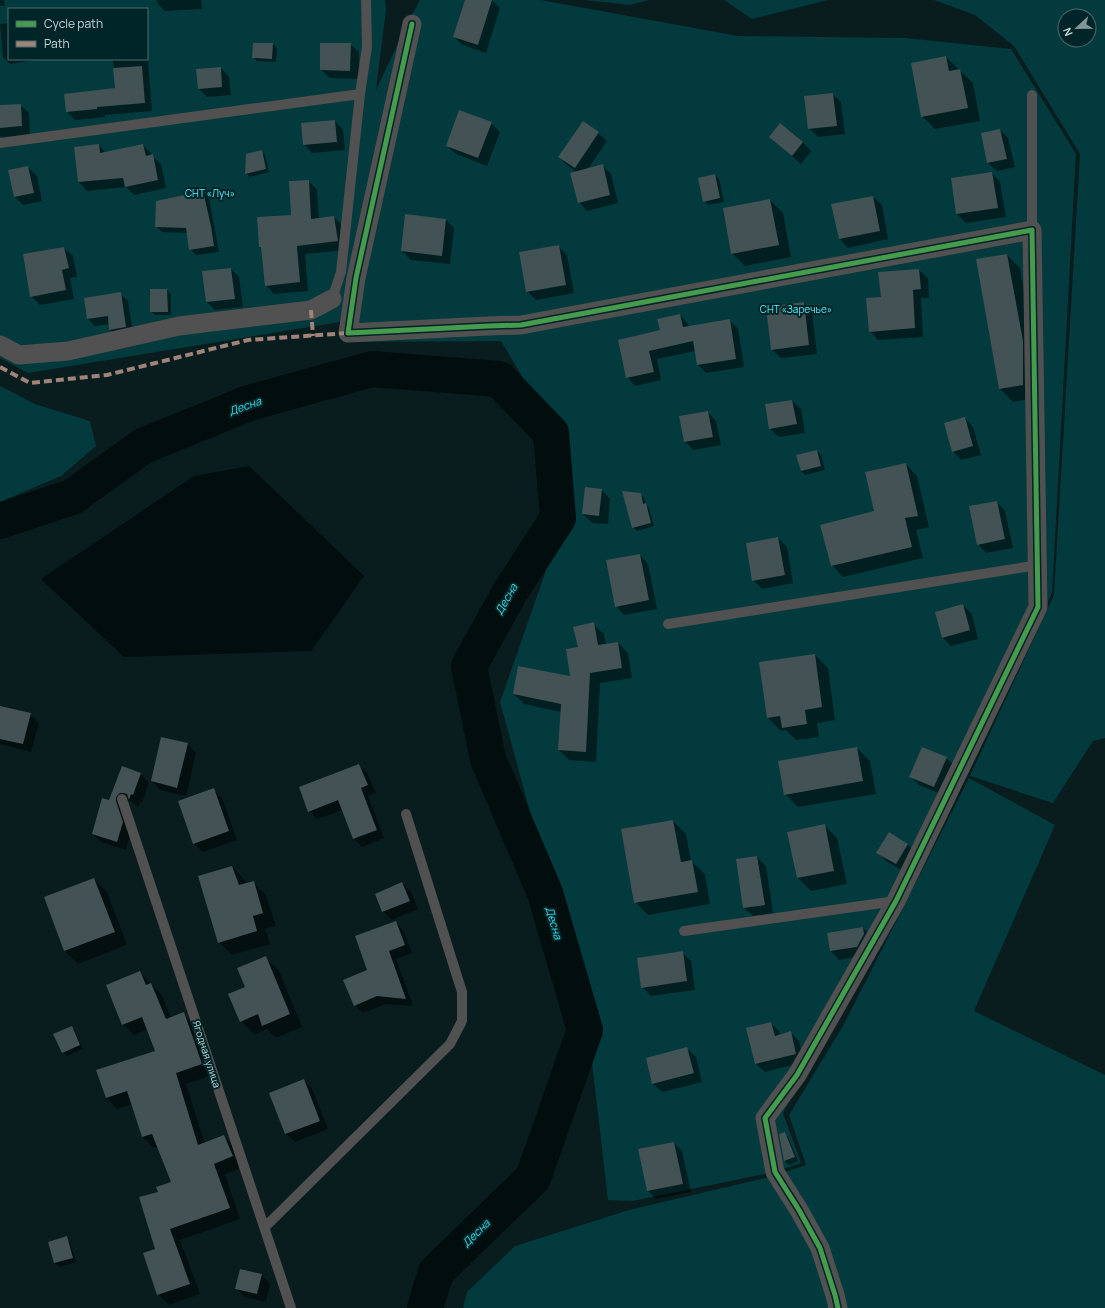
<svg xmlns="http://www.w3.org/2000/svg" width="1105" height="1308" viewBox="0 0 1105 1308" font-family="Manrope,sans-serif">
<style>
.green{fill:#023a3d;fill-rule:evenodd}
.water{fill:#020d0e}
.shadow{fill:#0007}
.lines{fill:none;stroke-linecap:round;stroke-linejoin:round}
.river{stroke:#020d0e;stroke-width:36}
.building{fill:#435254}
.lane{stroke:#515151;stroke-width:10}
.street{stroke:#515151;stroke-width:19}
.quiet{stroke:#a18479;stroke-width:4;stroke-dasharray:8 4;stroke-linecap:butt}
.cycleway-casing{stroke:#002528;stroke-width:8}
.cycleway{stroke:#469c4c;stroke-width:5}
.labels{text-anchor:middle;stroke-width:4;stroke-linejoin:round;paint-order:stroke}
.park-label{font-size:10px;fill:#54f3fe;stroke:#002528}
.street-label{font-size:10px;fill:#c4d7d8;stroke:#002528}
.water-label{font-size:11px;font-style:italic;fill:#39e0eb;stroke:#002528}
</style>
<rect width="100%" height="100%" fill="#091d1f"/>
<path class="green" d="M0,0H385L386,10L376,90L406,26L420,0H541L738,36L906,38L1011,49L1076,154L1052,593L874,949L783,1113L801,1163L775,1172L632,1201L608,1200L587,1020L500,702L564,519L555,432L501,341L343,342L340,322L28,373L0,358ZM9,9H147V59H9Z
M585,0H649L629,5Z
M724,0H828L752,19Z
M934,0H1105V738L1093,741L1053,803L970,776L1054,595L1080,154L1014,46L975,15ZM1065,16H1089V40H1065Z
M0,386L35,404L90,421L96,446L61,476L0,502Z
M969,778L1055,825L974,1011L1105,1075V1308H463L467,1292L515,1246L629,1210L774,1176L806,1165L789,1115L843,1026Z"/>
<path class="water" d="M249,466L364,576L311,651L124,657L41,579L194,476Z"/>
<path class="shadow" d="M0,0H4L5,6H0Z
M157,0H201L202,9L165,11L158,4Z
M466,0H492L500,8L486,53L463,45L454,37Z
M9,23V59H34V60L10,64L3,57L0,24Z
M273,44L277,48L276,62L257,61L253,57Z
M350,44L359,52V79L330,78L321,70Z
M147,48L152,111L105,115V117L75,120L67,112L116,89L113,59H147Z
M946,57L973,83L980,121L935,129L922,116Z
M221,68L229,77L231,95L207,97L199,89Z
M832,94L841,102L845,134L818,137L809,128Z
M20,105L29,113L30,135L1,137L0,136V106Z
M335,121L343,130L345,150L312,153L304,144Z
M491,123L500,132L487,166L456,154L447,146Z
M1000,130L1008,138L1015,167L997,171L988,163Z
M598,133L607,141L588,169L602,165L611,174L618,203L587,211L579,202L577,172L568,166L559,157Z
M770,137L803,142L811,151L801,164Z
M99,145L106,153L143,145L151,153L152,156L161,164L166,188L134,195L126,187L87,191L79,182L75,148Z
M261,151L265,155L269,172L250,177L246,173Z
M28,167L37,176L42,201L23,205L15,197Z
M992,173L1000,182L1006,217L966,223L957,214L952,179Z
M715,175L719,179L724,202L708,205L704,201Z
M309,181L317,190L319,219L334,217L343,226L346,250L305,254L308,291L274,294L266,285L262,248L260,246L292,216Z
M203,192L209,198L219,252L196,255L190,249L188,233L162,232L156,226Z
M873,197L882,205L888,239L848,248L840,239L833,205Z
M770,200L783,213L791,257L745,266L732,253Z
M446,220L454,228L450,264L411,260L402,251Z
M558,246L567,255L574,293L536,300L527,291Z
M64,248L73,256L77,277L70,278L74,299L40,305L31,296Z
M1007,255L1020,268L1035,354L1036,398L1013,402L1000,389L977,260Z
M231,269L239,277L243,307L215,310L207,302Z
M919,270L928,278L929,298H921L923,337L878,340L870,331L882,298Z
M167,290L171,294V315H155L151,311Z
M120,294L128,301L133,334L117,337L110,330V324L95,326L88,319Z
M804,303L812,312L817,354L781,358L772,350Z
M680,315L688,324L689,327L729,320L738,329L744,367L706,373L698,365L695,351L657,359L661,380L635,386L627,377L661,331Z
M792,401L801,409L805,433L779,437L770,429L766,405Z
M708,412L716,421L721,445L694,450L685,442L681,417Z
M965,418L973,427L981,455L961,460L953,451Z
M817,451L821,455L825,470L805,475L801,471L798,456Z
M906,464L917,476L929,527L916,530L923,558L843,577L832,565L875,512Z
M602,490L610,499L608,524L592,523L583,514Z
M640,494L644,498L646,505L649,508L654,526L637,531L633,527Z
M997,502L1005,511L1013,548L986,553L978,544Z
M778,538L787,547L793,583L762,589L753,580Z
M640,555L648,564L657,609L624,615L616,606Z
M963,605L972,614L978,639L951,646L943,638Z
M593,624L604,634L606,645L618,643L628,653L632,678L600,683L596,762L569,760L559,750L561,712L524,704L514,694L571,677L579,648Z
M815,655L828,668L835,720L817,723L819,737L796,740L786,730L781,731L768,718Z
M0,707L30,714L39,723L31,752L0,744Z
M187,744L196,753L186,796L160,790L152,781Z
M857,748L870,761L876,794L798,807L785,794Z
M946,758L955,766L943,795L919,785L911,777Z
M359,765L367,773L376,793L368,796L384,838L362,847L354,839L343,810L317,819L309,811Z
M122,767L141,774L149,783L142,803L140,802L138,807L131,801H128L124,806L131,831L126,850L101,842L93,834L109,801Z
M213,789L222,798L237,840L203,852L194,844L179,802Z
M673,821L686,834L691,861L705,874L710,904L648,915L635,902Z
M824,825L837,838L847,884L811,891L798,878L788,832Z
M889,833L908,845L916,853L905,872L886,861L878,852Z
M757,857L766,866L773,913L753,916L744,908Z
M232,867L245,880L247,884L253,882L266,895L276,926L265,929L270,944L232,955L219,942Z
M94,879L107,892L127,945L78,964L65,951L45,898Z
M402,883L411,892L418,909L392,920L383,911Z
M395,922L403,930L412,953L396,959L413,1006L385,1004L363,1013L355,1005L369,970Z
M863,928L871,936L866,955L839,960L831,951L828,934Z
M683,953L691,961L695,990L651,996L642,987Z
M266,958L279,971L302,1027L276,1038L267,1029L254,1034L241,1021L246,987Z
M140,973L162,995L171,1018L183,1014L194,1024L212,1075L186,1084L205,1144L224,1136L235,1147L243,1167L225,1174L240,1219L180,1240L200,1294L169,1305L158,1294L156,1250L172,1182L158,1146L154,1148L143,1137L132,1104L117,1109L106,1098L156,1052L148,1029L134,1035L123,1024Z
M770,1023L779,1031L780,1035L790,1032L799,1041L804,1062L765,1072L756,1064L747,1029Z
M71,1027L75,1031L83,1049L67,1056L63,1052Z
M687,1049L696,1057L702,1082L662,1092L653,1084Z
M304,1080L312,1089L328,1129L295,1142L286,1134L270,1093Z
M784,1133L788,1137L798,1161L789,1165L785,1161L780,1135Z
M674,1143L682,1151L691,1192L656,1199L648,1191Z
M66,1238L70,1242L76,1262L59,1267L55,1263Z
M262,1275L270,1284L266,1302L245,1297L236,1289Z"/>
<g class="lines">
<path class="river" d="M0,521L72,497L143,446L249,403L372,369L499,379L551,433L558,518L510,592L469,666L488,759L545,893L585,1030L533,1178L436,1272L425,1308"/>
</g>
<path class="building" d="M465,0H492L478,45L453,37Z
M253,43H273L272,59L252,58Z
M320,43H351L350,71L320,70Z
M946,56L949,71L960,69L968,108L921,117L911,63Z
M142,66L145,103L97,107V109L66,112L64,94L115,88L113,68Z
M221,67L222,87L198,89L196,69Z
M833,93L837,126L808,129L804,96Z
M21,104L22,126L0,128V105Z
M459,110L492,122L478,158L446,146Z
M335,120L337,142L303,145L301,123Z
M583,121L599,132L575,168L558,157Z
M780,123L803,142L792,156L769,137Z
M1000,129L1007,159L987,163L981,133Z
M99,144L100,153L143,144L146,156L153,154L158,180L125,187L123,178L78,182L74,147Z
M262,150L266,169L245,174L246,154Z
M603,164L610,195L578,203L570,173Z
M28,166L34,193L14,197L8,170Z
M992,172L998,208L956,214L951,178Z
M715,174L720,198L703,202L698,178Z
M309,180L311,219L334,216L338,241L297,246L300,282L265,286L261,247H259L257,217L291,215L289,181Z
M203,191L211,226L214,246L189,250L186,228L155,227L156,201Z
M873,196L880,231L839,239L831,204Z
M770,199L779,245L731,254L723,208Z
M405,214L446,219L442,256L401,251Z
M559,245L566,285L526,292L519,252Z
M64,247L69,268L62,270L66,290L30,297L23,254Z
M1007,254L1023,341V385L999,389L976,259Z
M231,268L235,299L206,302L202,271Z
M919,269L921,289L913,290L915,328L869,332L866,298L881,297L878,272Z
M150,289H167L168,312H150Z
M121,292L126,327L109,330L108,316L87,319L84,298Z
M804,302L809,345L771,350L766,307Z
M680,314L683,327L730,319L736,359L697,365L693,341L649,351L654,372L626,378L618,340L660,330L657,319Z
M792,400L797,424L769,429L765,404Z
M708,411L713,437L684,442L679,416Z
M965,417L973,446L952,452L944,423Z
M817,450L821,466L801,471L796,455Z
M906,463L918,516L905,518L912,547L831,566L820,525L874,511L865,472Z
M585,487L602,489L599,516L582,514Z
M622,491L641,493L643,504L646,503L651,523L632,528Z
M997,501L1005,539L977,545L969,506Z
M778,537L785,575L752,581L746,543Z
M640,554L649,600L615,607L606,560Z
M963,604L970,630L942,638L935,612Z
M594,622L598,645L618,642L622,668L590,673L586,752L558,750L561,704L513,694L518,666L570,676L566,649L578,647L573,627Z
M815,654L822,707L805,710L807,724L782,728L780,716L767,718L759,662Z
M0,706L31,713L23,744L0,739Z
M161,737L188,743L177,788L151,781Z
M857,747L863,781L784,795L778,761Z
M922,747L947,757L934,787L909,777Z
M359,764L368,785L361,788L377,830L353,839L338,800L308,812L299,787Z
M122,766L141,773L133,795L131,794L129,800L127,794L124,793H120L116,797V801L123,822L117,842L92,834L102,798L109,800Z
M214,788L229,831L193,844L178,801Z
M673,820L681,862L692,860L698,892L634,903L621,829Z
M825,824L834,871L797,878L787,832Z
M889,832L908,844L896,864L876,853Z
M757,856L765,905L743,908L736,859Z
M232,866L239,885L254,881L263,913L253,916L257,931L218,943L198,876Z
M94,878L115,932L64,951L44,897Z
M402,882L410,901L382,912L375,894Z
M396,921L405,945L389,951L406,999L377,996L354,1006L343,980L367,970L355,936Z
M863,927L864,934L857,947L830,951L827,933Z
M683,951L687,981L641,988L637,958Z
M266,956L290,1014L262,1026L258,1014L240,1022L228,994L245,987L237,968Z
M140,971L146,985L151,983L166,1019L184,1012L202,1064L176,1073L198,1145L224,1135L233,1156L214,1164L230,1208L170,1229L190,1284L157,1295L143,1253L155,1249L139,1197L158,1192L156,1187L171,1182L152,1134L142,1137L127,1091L106,1098L96,1070L155,1051L142,1017L122,1025L106,985Z
M771,1022L775,1036L791,1031L796,1054L755,1064L746,1028Z
M72,1026L80,1045L62,1053L53,1034Z
M687,1047L694,1073L652,1084L646,1058Z
M304,1079L320,1121L285,1134L269,1093Z
M785,1132L795,1157L784,1161L779,1134Z
M674,1142L683,1184L647,1191L638,1149Z
M67,1236L73,1258L54,1263L48,1242Z
M240,1269L262,1274L257,1294L235,1289Z"/>
<g class="lines">
<path class="lane" d="M360,94L367,47L366,0
M1032,95V230
M0,143L360,94L341,272L332,299
M668,624L1038,565
M122,799L291,1308
M684,931L896,901
M265,1227L450,1044L462,1021V992L406,814"/>
<path class="street" d="M412,24L356,278L348,333L488,326L521,325L1032,230L1038,607L896,901L797,1075L765,1118L775,1172L799,1210L820,1248L835,1295L838,1308
M0,345L19,355L68,351L179,326L311,310L332,299"/>
<path class="quiet" d="M311,310L313,336
M0,367L30,383L107,375L248,340L348,333"/>
<g class="cycleway-casing">
<path id="cycleway" d="M412,24L356,278L348,333L488,326L521,325L1032,230L1038,607L896,901L797,1075L765,1118L775,1172L799,1210L820,1248L835,1295L838,1308"/>
</g>
<use href="#cycleway" class="cycleway"/>
</g>
<g class="labels">
<g class="park-label">
<text x="210" y="197">СНТ «Луч»</text>
<text x="796" y="313">СНТ «Заречье»</text>
</g>
<g class="street-label">
<text transform="translate(207 1054) rotate(72)" y="4">Ягодная улица</text>
</g>
<g class="water-label">
<text transform="translate(245 406) rotate(-19)" y="4">Десна</text>
<text transform="translate(506 599) rotate(-60)" y="4">Десна</text>
<text transform="translate(554 923) rotate(74)" y="4">Десна</text>
<text transform="translate(476 1233) rotate(-44)" y="4">Десна</text>
</g>
</g>
<rect x="8" y="8" width="140" height="52" fill="#002528" stroke="#4e6c6e"/>
<rect x="16" y="21" width="20" height="6" fill="#469c4c" stroke="#4e6c6e"/>
<text x="44" y="28" font-size="12" fill="#c4d7d8">Cycle path</text>
<rect x="16" y="41" width="20" height="6" fill="#a18479" stroke="#4e6c6e"/>
<text x="44" y="48" font-size="12" fill="#c4d7d8">Path</text>
<g transform="translate(1077 28) rotate(248)"><circle r="19" fill="#002528" stroke="#4e6c6e"/>
<path d="M0-3L7 15L0 10L-7 15Z" fill="#839697"/>
<text y="-6" font-size="11" font-weight="bold" text-anchor="middle" fill="#c4d7d8">N</text>
</g>
</svg>
